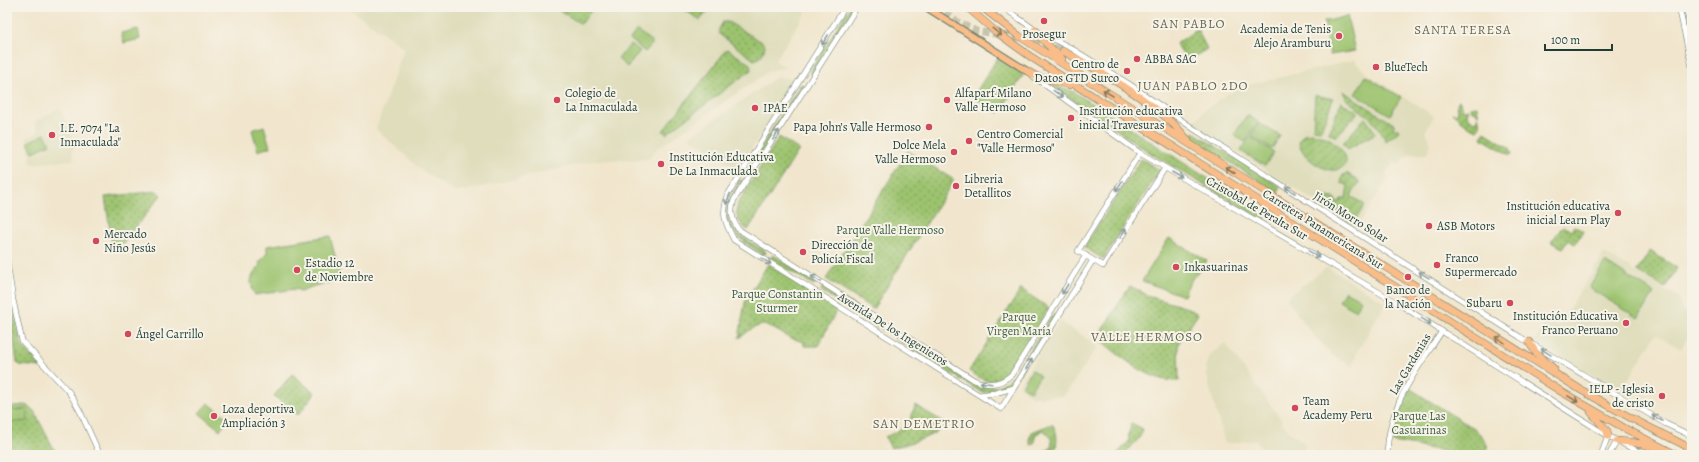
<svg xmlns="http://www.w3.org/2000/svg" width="1699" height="462" viewBox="0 0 1699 462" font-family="Alegreya,serif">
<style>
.built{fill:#dfddbb}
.grass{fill:url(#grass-dots);stroke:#5e8051}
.garden{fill:url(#garden-furrows);stroke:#5e8051}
.pitch{fill:#9cc36e;stroke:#5e8051}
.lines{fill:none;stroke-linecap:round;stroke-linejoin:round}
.highway-tunnel{stroke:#c7c4ae;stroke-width:7;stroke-dasharray:7 3.5;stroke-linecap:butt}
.minor-casing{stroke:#68786a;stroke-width:6}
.major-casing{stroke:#68786a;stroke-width:8}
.highway-casing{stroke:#68786a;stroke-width:8}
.minor{stroke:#fff;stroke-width:5}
.major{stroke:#f8bd89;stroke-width:6}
.highway{stroke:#f8bd89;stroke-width:7}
.oneway{stroke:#81775a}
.oneway2{stroke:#8f9e9a}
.poi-dot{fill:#d1495b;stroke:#f7f3e8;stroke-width:1.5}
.labels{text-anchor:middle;stroke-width:4;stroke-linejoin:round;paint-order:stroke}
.poi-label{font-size:12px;fill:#1f3d34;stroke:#f7f3e8;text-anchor:start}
.street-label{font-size:12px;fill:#1f3d34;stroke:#f7f3e8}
.park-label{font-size:12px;fill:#3e5e42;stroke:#f7f3e8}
.neighbourhood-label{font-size:13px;letter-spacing:1px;fill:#67674d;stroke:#f7f3e8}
</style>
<defs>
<pattern id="grass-dots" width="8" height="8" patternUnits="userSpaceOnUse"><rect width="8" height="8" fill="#9cc36e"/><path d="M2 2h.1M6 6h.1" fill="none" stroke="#7fa05b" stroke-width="1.8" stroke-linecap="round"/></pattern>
<pattern id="garden-furrows" width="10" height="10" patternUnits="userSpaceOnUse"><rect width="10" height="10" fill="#9cc36e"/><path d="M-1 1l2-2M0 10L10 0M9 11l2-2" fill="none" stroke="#7fa05b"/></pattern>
</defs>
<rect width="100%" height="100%" fill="#f7f3e8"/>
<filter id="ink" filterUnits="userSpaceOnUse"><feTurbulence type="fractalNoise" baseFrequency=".025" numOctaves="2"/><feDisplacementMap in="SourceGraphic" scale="8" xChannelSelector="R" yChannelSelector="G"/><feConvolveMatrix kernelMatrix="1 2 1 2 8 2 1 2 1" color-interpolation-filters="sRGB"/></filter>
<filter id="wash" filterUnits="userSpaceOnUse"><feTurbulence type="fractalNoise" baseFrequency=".012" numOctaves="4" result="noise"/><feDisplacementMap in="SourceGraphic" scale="16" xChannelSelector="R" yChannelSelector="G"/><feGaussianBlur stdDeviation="0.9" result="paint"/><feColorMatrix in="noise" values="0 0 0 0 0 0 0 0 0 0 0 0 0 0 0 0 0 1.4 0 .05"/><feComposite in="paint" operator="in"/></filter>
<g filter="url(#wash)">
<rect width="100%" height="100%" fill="#f1e6cd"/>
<path class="built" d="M347,7H809L775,61L786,67L769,71L655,150L648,159L597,160L455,193L419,168L376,129L404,48Z
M1354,60L1366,73L1434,116L1425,132L1429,138L1430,146L1427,154H1409L1399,165L1394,163L1386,173L1388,179L1357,227L1192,124L1207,108L1228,94L1248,85Z
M777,77L797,79L738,169L689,137Z
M59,108L66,120L76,148L72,149L74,160L32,164L26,138L38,132L34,122Z
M1604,253L1666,290L1679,297L1682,309L1692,315V331L1681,349L1656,334L1620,393L1594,377L1592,374L1583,371L1535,341L1548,319L1558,326Z
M1327,267L1386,303L1357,352L1352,367L1332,355L1314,336L1286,298Z
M1060,321L1098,346L1064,396L1033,397L1018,386Z
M1225,343L1283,422L1282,423L1290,432L1306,444L1302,455H1266L1256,440L1225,444L1208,382L1206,365L1211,354Z"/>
<path class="grass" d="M554,7H594L581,24Z
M680,7H712L700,20Z
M850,7H854L812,74L809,72Z
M723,22H728L762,42L765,45C764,52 762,58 754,60L719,34V29Z
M1197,29L1207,49L1188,60L1176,44Z
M727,49L750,64L751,70L666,134L663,131Z
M998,57L1024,74L999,113L973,97Z
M1048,83L1072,91L1266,216L1264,220L1155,156Z
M800,85L804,86L749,173L746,171Z
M1315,95L1333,99L1321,130L1313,129Z
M1341,102L1358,112L1336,137L1329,133Z
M1365,118L1376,133L1348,149L1343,143Z
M1193,132L1281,187L1278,192L1269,187L1193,139Z
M779,137L799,150L748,230C737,223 735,215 738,203Z
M908,151L954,180L873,309L826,279Z
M1141,159L1160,170L1103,259L1084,247Z
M743,180L744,182C740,188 735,194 732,200C718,227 747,240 765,251L766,253L763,255C727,231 714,222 740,181Z
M157,191L161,195L122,245L112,244L105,197Z
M1563,226L1571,230L1574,226L1583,231L1575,244L1568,240L1563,248L1551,242Z
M1650,251L1677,268L1665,288L1637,271Z
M773,255L815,282L814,285L770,259Z
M768,264L838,308L818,346H804V342L790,338L769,326L762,325L753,328L739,338L745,302Z
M1130,286L1151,297L1188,308L1198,314L1178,344L1179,381C1149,383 1120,355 1097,338Z
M822,287H825L891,329V332L888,333L821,291Z
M1021,289L1049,308L1008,373C991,385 985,382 969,371Z
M9,304H12L22,345L41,367L20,365L17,363Z
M1053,314L1056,316L1015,381C1006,388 993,393 981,392L894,338L897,334C913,344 977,388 991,387C1001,387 1008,381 1015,374Z
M292,374L315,393L298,415L274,396Z
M1409,388L1476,430C1483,437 1490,444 1487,455H1465L1393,442C1395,419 1398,409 1409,388Z
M24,405L28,406L34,411L57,455H7V407Z
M915,405L947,424C932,438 911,443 891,448L885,437C903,429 911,425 915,405Z
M1131,423L1143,429C1141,441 1130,445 1124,455H1116L1129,441C1127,431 1131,431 1131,423Z"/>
<path class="garden" d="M1343,91L1395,125L1393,127L1395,130L1397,128L1399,131L1386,141L1379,129L1369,117L1347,100Z
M1459,100L1463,110L1469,109L1467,114L1468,118L1475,122L1478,120V115L1475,111H1472L1471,107L1477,106L1480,126L1477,130L1470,127L1452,113L1456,114L1458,111L1457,104Z
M1485,132L1510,148L1512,154L1510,155L1483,139L1482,136Z
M1312,133C1318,134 1324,136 1330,139C1337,144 1355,160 1341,168C1328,177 1299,156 1299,141L1304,134Z
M1347,173L1360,182L1351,196L1365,205L1353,224L1325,206L1326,197L1335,198V201L1340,202L1341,199H1346L1348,185L1341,183L1343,175Z
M1052,424C1058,432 1057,439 1056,448L1046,455H1038L1051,448C1053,439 1050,435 1043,430L1035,435V442L1031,445L1029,439L1032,432Z"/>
<path class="pitch" d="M1347,16L1355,51L1330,55L1324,22Z
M138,29L140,39L124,43L121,33Z
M637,30L653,43L645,52L630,39Z
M631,44L640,51L627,67L618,59Z
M1366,76L1401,97L1390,115L1355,94Z
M1247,115L1258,122L1245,142L1234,135Z
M1259,123L1280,136L1272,149L1251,136Z
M264,126L270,147L258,151L252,130Z
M45,134L50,144L33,152L28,142Z
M1250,137L1274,152L1265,166L1241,151Z
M330,236L341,280L314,286L301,291L295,289L255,295C248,280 251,277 260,265L259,263L267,253V246Z
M1169,238L1207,261C1197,272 1188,282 1184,296L1142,281Z
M1605,262L1654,293L1638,318L1589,288Z
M1345,291L1361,300L1355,310L1339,301Z
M1032,370L1040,376L1030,391L1022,386Z
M208,403L229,419L220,430L199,413Z
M27,409L28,421L9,423L8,411Z"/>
</g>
<g filter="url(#ink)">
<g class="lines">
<path class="highway-tunnel" d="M936,7L956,21L976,31L1038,41L1063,51"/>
<g class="minor-casing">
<path id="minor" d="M845,7L729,193C721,213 724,221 734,240L1001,409L1093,260
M857,7L734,200C730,211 732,219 738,229L974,380C988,386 1001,385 1012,374L1086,255
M1003,7L1035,30L1071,48L1129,84L1197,131L1520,337L1666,424L1692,436
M1679,7L1692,67
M1686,7L1692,35
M1034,77L1140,153L1394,301L1608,436L1645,455
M1140,153L1078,251L1103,266L1165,168
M7,262L13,300L22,341L69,392L80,411L100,455
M979,395L995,393L1014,388
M1387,455C1388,405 1416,371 1442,331
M1601,455L1608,436
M1609,455L1617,441"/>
</g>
<g class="major-casing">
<path id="major" d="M926,7L1027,71"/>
</g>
<g class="highway-casing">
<path id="highway" d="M967,7L995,31L1031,57L1562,392L1626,429L1677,455
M982,7L1019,36L1080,75L1581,390L1631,418L1692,449
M1035,30L1038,35L1062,59
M1063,51C1099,71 1165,107 1188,141
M1027,71L1036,76L1069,85
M1529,342L1536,353L1554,369
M1591,412L1607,431L1608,436
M1617,441L1631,442L1656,447"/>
</g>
<use href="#minor" class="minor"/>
<use href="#major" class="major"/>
<use href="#highway" class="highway"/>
</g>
<defs><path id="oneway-shaft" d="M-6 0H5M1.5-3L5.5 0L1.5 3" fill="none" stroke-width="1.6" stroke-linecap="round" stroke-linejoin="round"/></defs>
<g class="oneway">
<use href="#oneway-shaft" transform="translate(997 32) rotate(38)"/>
<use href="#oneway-shaft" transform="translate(1108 93) rotate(-148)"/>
<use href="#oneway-shaft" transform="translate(1230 170) rotate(-147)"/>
<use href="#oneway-shaft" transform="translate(1500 340) rotate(-148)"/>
<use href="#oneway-shaft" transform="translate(1573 399) rotate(31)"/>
</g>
<g class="oneway2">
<use href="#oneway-shaft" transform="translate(825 40) rotate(122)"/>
<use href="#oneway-shaft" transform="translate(1058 94) rotate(36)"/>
<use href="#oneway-shaft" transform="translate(776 135) rotate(-57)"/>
<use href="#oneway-shaft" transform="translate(1177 175) rotate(30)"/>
<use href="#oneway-shaft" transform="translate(1119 186) rotate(122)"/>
<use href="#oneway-shaft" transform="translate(1290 190) rotate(-147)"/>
<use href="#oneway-shaft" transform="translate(728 199) rotate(111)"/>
<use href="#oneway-shaft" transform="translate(1123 233) rotate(-59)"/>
<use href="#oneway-shaft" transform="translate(1314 254) rotate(29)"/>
<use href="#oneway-shaft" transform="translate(766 261) rotate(32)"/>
<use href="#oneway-shaft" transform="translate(1424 275) rotate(-148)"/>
<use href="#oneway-shaft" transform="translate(816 279) rotate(-148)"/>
<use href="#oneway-shaft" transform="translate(1065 289) rotate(122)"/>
<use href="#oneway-shaft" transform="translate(1426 321) rotate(32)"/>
<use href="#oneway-shaft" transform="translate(1546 352) rotate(-148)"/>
<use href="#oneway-shaft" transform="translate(1029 364) rotate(-58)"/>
<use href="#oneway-shaft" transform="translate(986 383) rotate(-173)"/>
<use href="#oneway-shaft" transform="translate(1657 418) rotate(-150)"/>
</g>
</g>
<g class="poi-dot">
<circle cx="1044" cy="21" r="4"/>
<circle cx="1339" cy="36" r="4"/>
<circle cx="1137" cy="59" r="4"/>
<circle cx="1376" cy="67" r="4"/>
<circle cx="1127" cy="71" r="4"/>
<circle cx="557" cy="100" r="4"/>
<circle cx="947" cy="100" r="4"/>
<circle cx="755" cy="108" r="4"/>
<circle cx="1071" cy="118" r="4"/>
<circle cx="929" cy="127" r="4"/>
<circle cx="52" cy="135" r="4"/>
<circle cx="969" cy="141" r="4"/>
<circle cx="954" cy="152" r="4"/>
<circle cx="661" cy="164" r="4"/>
<circle cx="956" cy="186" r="4"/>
<circle cx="1618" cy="213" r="4"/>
<circle cx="1429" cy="226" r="4"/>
<circle cx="96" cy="241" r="4"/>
<circle cx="803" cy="252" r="4"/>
<circle cx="1437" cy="265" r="4"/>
<circle cx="1176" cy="267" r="4"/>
<circle cx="297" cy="270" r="4"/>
<circle cx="1408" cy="277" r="4"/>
<circle cx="1510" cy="303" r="4"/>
<circle cx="1626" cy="323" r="4"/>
<circle cx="128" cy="334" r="4"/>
<circle cx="1662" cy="396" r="4"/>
<circle cx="1295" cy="408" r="4"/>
<circle cx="214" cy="416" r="4"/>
</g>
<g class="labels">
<g class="poi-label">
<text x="1331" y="33" text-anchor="end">Academia de Tenis<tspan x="1331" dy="14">Alejo Aramburu</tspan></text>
<text x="1044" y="38" text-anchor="middle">Prosegur</text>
<text x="1145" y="63">ABBA SAC</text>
<text x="1119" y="68" text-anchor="end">Centro de<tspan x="1119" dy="14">Datos GTD Surco</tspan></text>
<text x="1384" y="71">BlueTech</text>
<text x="565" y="97">Colegio de<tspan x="565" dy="14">La Inmaculada</tspan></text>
<text x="955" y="97">Alfaparf Milano<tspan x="955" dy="14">Valle Hermoso</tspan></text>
<text x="763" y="112">IPAE</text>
<text x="1079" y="115">Institución educativa<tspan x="1079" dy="14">inicial Travesuras</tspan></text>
<text x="921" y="131" text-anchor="end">Papa John’s Valle Hermoso</text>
<text x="60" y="132">I.E. 7074 "La<tspan x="60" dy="14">Inmaculada"</tspan></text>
<text x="977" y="138">Centro Comercial<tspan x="977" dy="14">"Valle Hermoso"</tspan></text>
<text x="946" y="149" text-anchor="end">Dolce Mela<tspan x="946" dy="14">Valle Hermoso</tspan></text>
<text x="669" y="161">Institución Educativa<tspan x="669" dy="14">De La Inmaculada</tspan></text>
<text x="964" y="183">Libreria<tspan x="964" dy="14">Detallitos</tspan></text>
<text x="1610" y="210" text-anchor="end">Institución educativa<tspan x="1610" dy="14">inicial Learn Play</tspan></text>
<text x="1437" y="230">ASB Motors</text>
<text x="104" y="238">Mercado<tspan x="104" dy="14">Niño Jesús</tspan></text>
<text x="811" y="249">Dirección de<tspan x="811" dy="14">Policía Fiscal</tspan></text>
<text x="1445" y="262">Franco<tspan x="1445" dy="14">Supermercado</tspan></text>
<text x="305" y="267">Estadio 12<tspan x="305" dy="14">de Noviembre</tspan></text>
<text x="1184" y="271">Inkasuarinas</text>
<text x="1408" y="294" text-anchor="middle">Banco de<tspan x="1408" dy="14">la Nación</tspan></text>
<text x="1502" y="307" text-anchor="end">Subaru</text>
<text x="1618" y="320" text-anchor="end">Institución Educativa<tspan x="1618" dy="14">Franco Peruano</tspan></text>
<text x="136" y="338">Ángel Carrillo</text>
<text x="1654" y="393" text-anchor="end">IELP - Iglesia<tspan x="1654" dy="14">de cristo</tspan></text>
<text x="1303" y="405">Team<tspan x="1303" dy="14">Academy Peru</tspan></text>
<text x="222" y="413">Loza deportiva<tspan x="222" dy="14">Ampliación 3</tspan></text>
</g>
<g class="street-label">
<text transform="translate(1257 208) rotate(30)" y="4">Cristobal de Peralta Sur</text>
<text transform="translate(1351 217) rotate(32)" y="4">Jirón Morro Solar</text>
<text transform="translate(1323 229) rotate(32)" y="4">Carretera Panamericana Sur</text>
<text transform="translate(893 329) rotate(32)" y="4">Avenida De los Ingenieros</text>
<text transform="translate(1410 364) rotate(-59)" y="4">Las Gardenias</text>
</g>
<g class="park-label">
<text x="890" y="234">Parque Valle Hermoso</text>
<text x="777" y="298">Parque Constantin<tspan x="777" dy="14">Sturmer</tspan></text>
<text x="1019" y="321">Parque<tspan x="1019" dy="14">Virgen María</tspan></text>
<text x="1419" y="420">Parque Las<tspan x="1419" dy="14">Casuarinas</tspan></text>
</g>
<g class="neighbourhood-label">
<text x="1189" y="28">SAN PABLO</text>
<text x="1463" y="34">SANTA TERESA</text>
<text x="1193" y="90">JUAN PABLO 2DO</text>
<text x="1147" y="341">VALLE HERMOSO</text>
<text x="924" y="428">SAN DEMETRIO</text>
</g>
</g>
<rect width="1699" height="462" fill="none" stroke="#f7f3e8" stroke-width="24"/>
<path d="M1545 44v6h67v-6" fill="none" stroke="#1f3d34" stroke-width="2"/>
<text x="1551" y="44" font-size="12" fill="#1f3d34" stroke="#f7f3e8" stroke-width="3" paint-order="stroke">100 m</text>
</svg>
